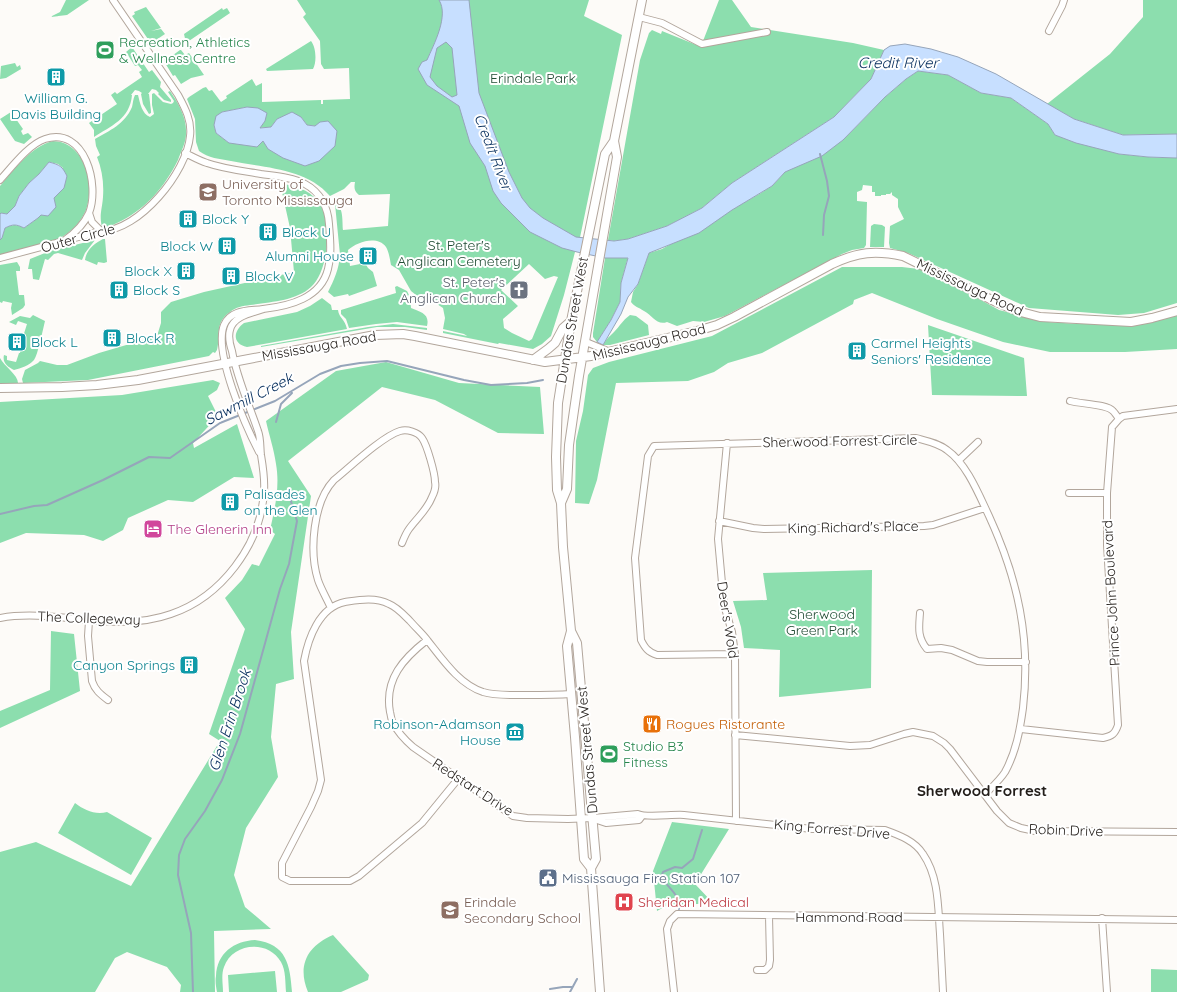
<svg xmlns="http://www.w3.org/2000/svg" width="1177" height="992" viewBox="0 0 1177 992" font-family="Quicksand,sans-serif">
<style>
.green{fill:#8cdeae;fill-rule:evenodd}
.water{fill:#c7dfff;stroke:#96a5ba;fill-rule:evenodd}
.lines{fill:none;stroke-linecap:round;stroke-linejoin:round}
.stream{stroke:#96a5ba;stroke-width:2}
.minor-casing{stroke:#b2a69c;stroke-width:8}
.major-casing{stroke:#b2a69c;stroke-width:10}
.minor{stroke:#fff;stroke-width:6}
.major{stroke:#fff;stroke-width:8}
.labels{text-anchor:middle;stroke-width:4;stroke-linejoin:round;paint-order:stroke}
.leisure-label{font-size:14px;fill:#27864d;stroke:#fff;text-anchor:start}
.park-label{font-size:14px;fill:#214c34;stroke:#fff}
.culture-label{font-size:14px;fill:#0d838f;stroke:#fff;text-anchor:start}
.education-label{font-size:14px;fill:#785e54;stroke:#fff;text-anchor:start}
.street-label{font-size:14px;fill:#231e1a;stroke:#fff}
.worship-label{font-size:14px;fill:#5b616d;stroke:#fff;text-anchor:end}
.hotel-label{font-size:14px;fill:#b23c85;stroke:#fff;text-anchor:start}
.food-label{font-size:14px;fill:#c56008;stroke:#fff;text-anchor:start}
.service-label{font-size:14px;fill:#4e5e75;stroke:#fff;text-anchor:start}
.health-label{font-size:14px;fill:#be3a42;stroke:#fff;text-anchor:start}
.water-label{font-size:15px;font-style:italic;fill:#052d5c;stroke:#fff}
.neighbourhood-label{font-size:15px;font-weight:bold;fill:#231e1a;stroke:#fff}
</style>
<rect width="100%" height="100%" fill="#fdfbf8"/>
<path class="green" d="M66,0H89L67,15L50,17L60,12Z
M297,0H589L584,16L622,35L577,252H575L564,295L551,336L542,344L533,349L499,343L498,344L443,333V331L467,336L464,334L443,329L445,318L443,308C436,304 429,296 421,299L411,291L399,270L391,265C390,260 389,252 386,247C377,235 357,242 348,250L350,266L365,263L368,268L373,272L377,286L349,296L348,294L334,297L328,292C334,280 339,269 340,255L335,204C344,206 342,222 343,230L388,226L390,194L359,195C354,191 354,188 355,182H351L344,189L330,196C306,168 265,168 231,161C220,159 208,158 199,151L196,142L195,119L187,99L189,97L203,88L206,87L209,91L212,90L221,102L227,98L226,96L252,79L256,86L262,83V102L321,100V104H323V100L350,99L349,68L324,69L321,64L320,41L303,17L306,14ZM247,107L265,121L259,128L271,127L277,119L301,117L307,125L315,126L263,141L229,143L216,133L214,125L222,112ZM529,264L545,279L554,276L558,277L532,339L529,341L512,333L504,328L503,319L518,306L501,290Z
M719,0H732L751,27L853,43L884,50L871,79L834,117L732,183L702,208L667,226L628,239L614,241L608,240L640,60L649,33L652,30L661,34L662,31L699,46L703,41Z
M1143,0H1177V134L1123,135L1074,119L1047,104L1110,54L1143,17Z
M146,7L161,28L151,31L161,29L165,34L153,42H150L132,16L135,14L134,12Z
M222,8L223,10L227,8L230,13L186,43L184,34Z
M311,41C316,47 317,62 313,69L267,71L266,69Z
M132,47L149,72L152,70L161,82L160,87L171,100V102L164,100L158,94L159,93L156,90L152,89L148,94H149L151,111V113L149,114L143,104L141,94L142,93L139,91L135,90L131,95H132C130,119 111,126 94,137V130L89,123L117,104L111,95L115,92L117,94L142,77L139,72L142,70L138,65L135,66L126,52Z
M180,50H181L185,55L189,53L204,75L191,78L181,84L175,75L173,76L162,58H169Z
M15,63L17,67L20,65L21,69L6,78L0,79L1,66Z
M918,71L948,75L981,93L1011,98L1048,124L1055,135L1119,154L1148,157L1177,158V303L1144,313L1118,315L1029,308L908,253L890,248L889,243L890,226L904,219L898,207V199L892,195V192L890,194H886V195H881V196H875V192H872V186L863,185L862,190L857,192V201L867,202L866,245L864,248L852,250L842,254L725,316L704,322L693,321L677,326L667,322C657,326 652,315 644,311C638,307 635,307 631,302L633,292L638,284L649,253L662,249L761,193L772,186L785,172L843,140L885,97L906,79Z
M170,91C179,104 187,118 186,134C186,143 181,151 178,160C164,188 145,210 117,223C112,225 107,228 102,227C99,215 102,210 103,197C104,183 102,169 97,157L100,155L96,146L95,139C109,131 125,124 132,107C133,103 133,99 135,95H138C140,103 142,114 150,117L154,114L152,105V94L154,93L163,102L171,104L173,103L174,101L168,92Z
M11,112L23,129L21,131L23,135L28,133L32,137L24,144L15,141L0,119Z
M53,141C85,142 95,184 86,210C82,219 76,227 69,232C53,246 20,250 0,255V240L2,238L5,228C13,224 16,224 24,228L38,218L54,198L64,188L63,168L58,164L49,162L39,174L29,183L19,196L15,206L7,214L1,213L0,214V186C14,170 31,146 53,141Z
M280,183C295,186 308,189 318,201C333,220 329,271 311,287C296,301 270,302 250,305C243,306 236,307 230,312C214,323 221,335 217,350L215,353L213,352L209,356L88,380L23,383L22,379L25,370L38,363L40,361L57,365H67L99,353L157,336L161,323V312L171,302L204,292L294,272L290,228Z
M874,224L882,225L885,227L884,247H870L871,226Z
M103,239H105L107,262L104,263L98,262L97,265L85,260C86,250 95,243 103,239Z
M95,240L85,253L82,260L58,253L54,254L48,260L45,259L39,280L33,279L32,269H28L30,259L50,251Z
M628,257L621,283L620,302L611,320L597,342L593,337V333L605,258Z
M17,262L20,267V271H16L19,295H24L25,305L23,308L12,315L11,308L12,303L3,301L2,303L0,302V265Z
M842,267H902L927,270L999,310L1048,322L1078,324L1143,323L1177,314V349L1125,352H1050L1003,342L937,319L872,293L854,300L853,304L762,353L728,363L714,372L688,381L616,383L597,480L589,504L575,503L576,441L583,411L588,375L593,368L609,362L712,336Z
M397,286L407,291L410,297L411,308C421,312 430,314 427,326L397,322L376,324L349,328L346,319L341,314V310L396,293L395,287Z
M322,298L331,305L332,310H338C339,318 345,319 347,329L247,347C232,344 233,331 244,323L297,312L310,306Z
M33,315L45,321C43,329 38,355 34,360C29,366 21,368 14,370C8,367 2,363 4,355L7,356V360L16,362L19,353H20L22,343H21L27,324L18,321L16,325L9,322L20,316L30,318Z
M630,315L636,316L648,325L649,335L610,345H603C607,338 609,337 614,332C620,326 622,321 630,315Z
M393,324L427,328V330L405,327H377L261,347V346L368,327Z
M928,325L1024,358L1027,396L932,395Z
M0,358C4,366 18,375 18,383H0Z
M386,362L459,383L540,387L544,434L498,433L435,400L382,387L288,461L311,496L291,632L294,679L276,684L271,737L278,777L246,828L234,875L245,907L271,929L214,931L215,992H180L181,985L167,967L127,952L115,958L95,992H0V852L36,842L131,886L220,741L209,734L245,629L225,598L242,580L252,564L259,566L275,534L270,530C275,508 280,486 276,464C274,449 269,435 266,421L336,371Z
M213,380L220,383L217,390L208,396L218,416L193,443L194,448L237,424L254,478L234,477L193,502L168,500L128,518L123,530L103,541L84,535L26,533L0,543V402L122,395Z
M872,570L871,688L779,697L780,650L744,648L741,627L733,601L767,600L763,573Z
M51,631L74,634L80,691L0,728V711L50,690Z
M75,803C84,810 95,815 107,812L152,838L131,875L58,833Z
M672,822L729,829L695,884L713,903L666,906L657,911L653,871Z
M333,935L369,975L368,980L341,992H308C297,966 307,946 333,935Z
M255,940C287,944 290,965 292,992H286C285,982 286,971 281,962C268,939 232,943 224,967C221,975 223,984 223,992H217C216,987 215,981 216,976C217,953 234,941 255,940Z
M1151,969L1177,970V992H1151Z
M275,971L277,992H229L228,975Z"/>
<path class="water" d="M439,0H469L479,93L509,172L522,198L530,208L543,218L576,237L614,241L628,239L667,226L702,208L732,183L834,117L871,79L884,50L890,46L905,44L931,49L958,57L996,74L1074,119L1123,135L1177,134V158L1148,157L1119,154L1076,143L1055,135L1048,124L1011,98L981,93L948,75L918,71L906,79L885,97L843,140L822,156L785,172L772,186L732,210L699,233L649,253L638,284L628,297L621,314L603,345L597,342L611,320L620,302L621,283L628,258H605L577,252L562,248L530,232L501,203L493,191L485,166L470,143L459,106L427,85L418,69L422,62L427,60C434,44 449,16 439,0ZM446,42L452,48L457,95L452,97L437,86L430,77L437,48Z
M247,107L258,108L267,113L265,121L260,128L271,127L277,119L292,112L301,117L307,125L315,126L320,122L328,121L337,131L335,146L319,161L305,166L283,158L268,149L263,141L257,147L229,143L216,133L214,125L216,116L222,112Z
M49,162C60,165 62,166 67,176L64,188L54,198L56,207L48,216L41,215L38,218L24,228C16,224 13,224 5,228L2,238L0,240V214L1,213L7,214L15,206L19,196L29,183L39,174Z"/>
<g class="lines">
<path class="stream" d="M820,154L827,181L829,196L824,215L823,235
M276,422L281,404L292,393
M0,514L34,506L47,505L103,480L149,457L170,458L220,423L275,401L320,374L341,366L360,363L387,361L464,380L491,385L527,383L543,380
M679,909C680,894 669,889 661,877L663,872L675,867L682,868L693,859L702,830
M550,989L563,987H572
M193,992L191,933L178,875L179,855L185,839L205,811L222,780L240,734L280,589L289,564L297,521L289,495
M570,992L577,979"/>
<g class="minor-casing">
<path id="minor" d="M639,17L662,23L702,44L767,32
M1049,31L1062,6L1064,0
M185,153C193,157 200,161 207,163C224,169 244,171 261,174C275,176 292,177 305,184C320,192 328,207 329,224C330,238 332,254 328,269C321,298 290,306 263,309C249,311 231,309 224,325C213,352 246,427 259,452
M0,180C11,168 29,144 45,139C85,126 100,185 89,213C84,224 75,233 65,240
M89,213L92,222L101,231
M0,258L101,231C139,231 187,172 190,136C192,121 185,108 178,95L113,0
M586,342L610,352
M1070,401C1081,404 1107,404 1113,411C1115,413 1117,416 1119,419
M727,443L718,539L724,605L732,632L735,654L736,821
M959,460L978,442
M1069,493H1107
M719,521L753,528L764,529L924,526L933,525L985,508
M331,608C327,599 321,589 318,580C309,551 313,502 334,480C350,467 383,436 400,431C407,429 418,432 422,438C427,445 435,473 435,482C436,486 434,493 432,497C427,510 417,518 409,529C406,533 404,538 402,543
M920,613C919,627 917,637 927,649L941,648L952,650L978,661L987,662H1026
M0,618C56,608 115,634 171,614C221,597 261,545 264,491C265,479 263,467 261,455C260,448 261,439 258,431C249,404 237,379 232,351C230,345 228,337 230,330C233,316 252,313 264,309
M89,621L88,636L92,681C95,690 100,694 108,700
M427,640C404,658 384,679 390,712C391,715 391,720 393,723C398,733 405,740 413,747L513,816L527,818L568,819L593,818L638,814C645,818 674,814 684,815L812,829L885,830C899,835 915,841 923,854C939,877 938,908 940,934C941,953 942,973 943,992
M735,654L657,655C648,652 645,648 641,640L635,558L648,456L654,446L916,438C927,441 938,443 947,450C967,464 979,495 989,516C1018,579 1031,639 1023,708C1020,730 1016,752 1005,772C1000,780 992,787 985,794
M1021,729L1103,738C1112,736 1115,734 1118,725L1107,545V493L1112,427L1119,419L1123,416L1177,409
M735,735L850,746L870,745L904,734L913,732L933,736L944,743L950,749L997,811L1009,823L1021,828L1035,831L1177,832
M458,779L422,823L359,876L350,881H290L282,877V863L311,807L318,791L321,780L304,661C308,639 319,607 345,602C359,600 375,597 389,604C397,607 404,615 410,621C416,628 423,634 428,641C443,660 459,684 483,692C497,696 512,695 526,695C541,695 556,695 571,694
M594,819L606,823L639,820L642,816
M1102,918L1107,992
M757,970H765L769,966L770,960L769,916
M674,992L667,929L670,921L677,914L1177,920"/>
</g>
<g class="major-casing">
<path id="major" d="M533,360L548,349L555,343L563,328L571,321
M0,388L62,387L97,385L138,380L375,335L403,334L415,336L545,362L591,356L697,331L717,325L734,317L832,264C858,252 875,250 903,256L996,302L1017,311L1040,317L1131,322L1152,318L1177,311
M561,503L567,489L569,445L579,376L617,157L614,141L642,0
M571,631L567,646L575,737L584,859L591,868L600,992
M591,868L596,859L577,643L571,631L563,547L561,503L557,490L556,457L558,403L571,321L605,154L614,141"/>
</g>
<use href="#minor" class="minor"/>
<use href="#major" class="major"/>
</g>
<defs>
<g id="stadium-square" transform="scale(1)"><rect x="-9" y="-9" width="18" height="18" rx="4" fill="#2e9e5b" stroke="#fff"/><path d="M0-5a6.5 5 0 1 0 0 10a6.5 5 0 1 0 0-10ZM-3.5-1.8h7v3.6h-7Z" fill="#fff"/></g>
<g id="building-square" transform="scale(1)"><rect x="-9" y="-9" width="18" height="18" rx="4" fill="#0f9aa8" stroke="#fff"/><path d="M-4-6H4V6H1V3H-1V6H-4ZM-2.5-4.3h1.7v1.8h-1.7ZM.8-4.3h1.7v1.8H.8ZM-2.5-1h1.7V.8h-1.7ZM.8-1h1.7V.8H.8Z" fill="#fff"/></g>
<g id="university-square" transform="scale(1)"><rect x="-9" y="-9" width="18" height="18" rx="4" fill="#8d6e63" stroke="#fff"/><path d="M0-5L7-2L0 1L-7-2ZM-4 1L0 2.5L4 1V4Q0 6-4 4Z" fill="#fff"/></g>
<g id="church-square" transform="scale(1)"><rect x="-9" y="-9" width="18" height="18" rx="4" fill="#6b7280" stroke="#fff"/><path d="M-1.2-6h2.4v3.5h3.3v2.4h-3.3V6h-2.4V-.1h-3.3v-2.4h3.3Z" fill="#fff"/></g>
<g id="hotel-square" transform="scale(1)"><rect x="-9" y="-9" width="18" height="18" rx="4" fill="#d1479c" stroke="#fff"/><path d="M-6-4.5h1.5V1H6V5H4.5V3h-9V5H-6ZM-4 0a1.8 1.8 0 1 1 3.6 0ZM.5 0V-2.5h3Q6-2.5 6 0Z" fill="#fff"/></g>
<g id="restaurant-square" transform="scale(1)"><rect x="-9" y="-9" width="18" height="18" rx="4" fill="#e8710a" stroke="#fff"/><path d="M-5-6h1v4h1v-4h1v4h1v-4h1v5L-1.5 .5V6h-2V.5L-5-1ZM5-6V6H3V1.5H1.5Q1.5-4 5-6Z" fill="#fff"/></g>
<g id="museum-square" transform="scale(1)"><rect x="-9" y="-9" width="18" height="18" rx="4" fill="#0f9aa8" stroke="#fff"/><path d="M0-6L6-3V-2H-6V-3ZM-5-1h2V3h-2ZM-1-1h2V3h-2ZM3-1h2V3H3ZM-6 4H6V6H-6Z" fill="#fff"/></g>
<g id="civic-square" transform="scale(1)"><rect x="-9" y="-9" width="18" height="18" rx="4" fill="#5c6f8a" stroke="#fff"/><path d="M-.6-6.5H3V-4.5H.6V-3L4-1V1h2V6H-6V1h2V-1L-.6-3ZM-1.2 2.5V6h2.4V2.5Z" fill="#fff"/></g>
<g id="hospital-square" transform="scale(1)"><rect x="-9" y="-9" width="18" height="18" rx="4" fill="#e0444e" stroke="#fff"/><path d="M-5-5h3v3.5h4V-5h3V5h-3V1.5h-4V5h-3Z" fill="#fff"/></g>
<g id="school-square" transform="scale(1)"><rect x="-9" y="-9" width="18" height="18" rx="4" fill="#8d6e63" stroke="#fff"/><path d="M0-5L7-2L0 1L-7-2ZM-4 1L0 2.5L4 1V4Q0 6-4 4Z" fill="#fff"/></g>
</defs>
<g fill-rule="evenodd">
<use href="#stadium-square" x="105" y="50"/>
<use href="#building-square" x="56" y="77"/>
<use href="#university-square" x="208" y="192"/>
<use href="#building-square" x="188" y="219"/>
<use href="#building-square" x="268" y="232"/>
<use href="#building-square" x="227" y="246"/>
<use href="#building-square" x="368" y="256"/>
<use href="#building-square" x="186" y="271"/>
<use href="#building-square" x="231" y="276"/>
<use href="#building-square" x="119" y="290"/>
<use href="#church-square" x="519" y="290"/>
<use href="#building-square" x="112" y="338"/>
<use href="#building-square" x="17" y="342"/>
<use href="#building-square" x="857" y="351"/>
<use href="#building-square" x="230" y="502"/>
<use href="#hotel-square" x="153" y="529"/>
<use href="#building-square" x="189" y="665"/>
<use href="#restaurant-square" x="652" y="724"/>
<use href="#museum-square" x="515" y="732"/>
<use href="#stadium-square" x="609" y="754"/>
<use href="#civic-square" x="548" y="878"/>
<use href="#hospital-square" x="624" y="902"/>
<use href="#school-square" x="450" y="910"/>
</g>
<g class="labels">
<g class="leisure-label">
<text x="119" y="47">Recreation, Athletics<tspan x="119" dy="16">&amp; Wellness Centre</tspan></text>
<text x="623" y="751">Studio B3<tspan x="623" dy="16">Fitness</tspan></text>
</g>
<g class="park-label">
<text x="533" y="83">Erindale Park</text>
<text x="459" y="250">St. Peter's<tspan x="459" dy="16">Anglican Cemetery</tspan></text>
<text x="822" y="619">Sherwood<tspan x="822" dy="16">Green Park</tspan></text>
</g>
<g class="culture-label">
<text x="56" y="103" text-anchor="middle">William G.<tspan x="56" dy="16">Davis Building</tspan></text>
<text x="202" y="224">Block Y</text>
<text x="282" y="237">Block U</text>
<text x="213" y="251" text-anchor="end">Block W</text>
<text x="354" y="261" text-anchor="end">Alumni House</text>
<text x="172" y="276" text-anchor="end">Block X</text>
<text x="245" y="281">Block V</text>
<text x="133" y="295">Block S</text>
<text x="126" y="343">Block R</text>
<text x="31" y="347">Block L</text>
<text x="871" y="348">Carmel Heights<tspan x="871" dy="16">Seniors' Residence</tspan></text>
<text x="244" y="499">Palisades<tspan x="244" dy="16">on the Glen</tspan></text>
<text x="175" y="670" text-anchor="end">Canyon Springs</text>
<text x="501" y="729" text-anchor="end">Robinson-Adamson<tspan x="501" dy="16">House</tspan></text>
</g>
<g class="education-label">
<text x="222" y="189">University of<tspan x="222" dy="16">Toronto Mississauga</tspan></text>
<text x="464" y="907">Erindale<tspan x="464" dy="16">Secondary School</tspan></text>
</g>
<g class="street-label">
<text transform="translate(78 238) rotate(-15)" y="5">Outer Circle</text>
<text transform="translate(970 287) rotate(25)" y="5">Mississauga Road</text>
<text transform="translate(572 320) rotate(-80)" y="5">Dundas Street West</text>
<text transform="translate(649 342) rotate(-14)" y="5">Mississauga Road</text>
<text transform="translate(319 346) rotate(-10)" y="5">Mississauga Road</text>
<text transform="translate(840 441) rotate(-1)" y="5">Sherwood Forrest Circle</text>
<text transform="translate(853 527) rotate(-1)" y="5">King Richard's Place</text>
<text transform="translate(1111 593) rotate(-93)" y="5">Prince John Boulevard</text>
<text transform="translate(89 618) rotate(2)" y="5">The Collegeway</text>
<text transform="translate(728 620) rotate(81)" y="5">Deer's Wold</text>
<text transform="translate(587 750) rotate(-95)" y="5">Dundas Street West</text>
<text transform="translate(473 787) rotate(33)" y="5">Redstart Drive</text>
<text transform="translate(832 829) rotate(5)" y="5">King Forrest Drive</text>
<text transform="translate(1066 830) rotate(2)" y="5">Robin Drive</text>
<text x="849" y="922">Hammond Road</text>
</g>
<g class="worship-label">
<text x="505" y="287">St. Peter's<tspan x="505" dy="16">Anglican Church</tspan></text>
</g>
<g class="hotel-label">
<text x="167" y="534">The Glenerin Inn</text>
</g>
<g class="food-label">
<text x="666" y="729">Rogues Ristorante</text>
</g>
<g class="service-label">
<text x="562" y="883">Mississauga Fire Station 107</text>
</g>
<g class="health-label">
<text x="638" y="907">Sheridan Medical</text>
</g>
<g class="water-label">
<text x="898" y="68">Credit River</text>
<text transform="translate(493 152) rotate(69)" y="5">Credit River</text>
<text transform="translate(249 399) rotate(-27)" y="5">Sawmill Creek</text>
<text transform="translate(230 720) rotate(-72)" y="5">Glen Erin Brook</text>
</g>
<g class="neighbourhood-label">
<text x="982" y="796">Sherwood Forrest</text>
</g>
</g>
</svg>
